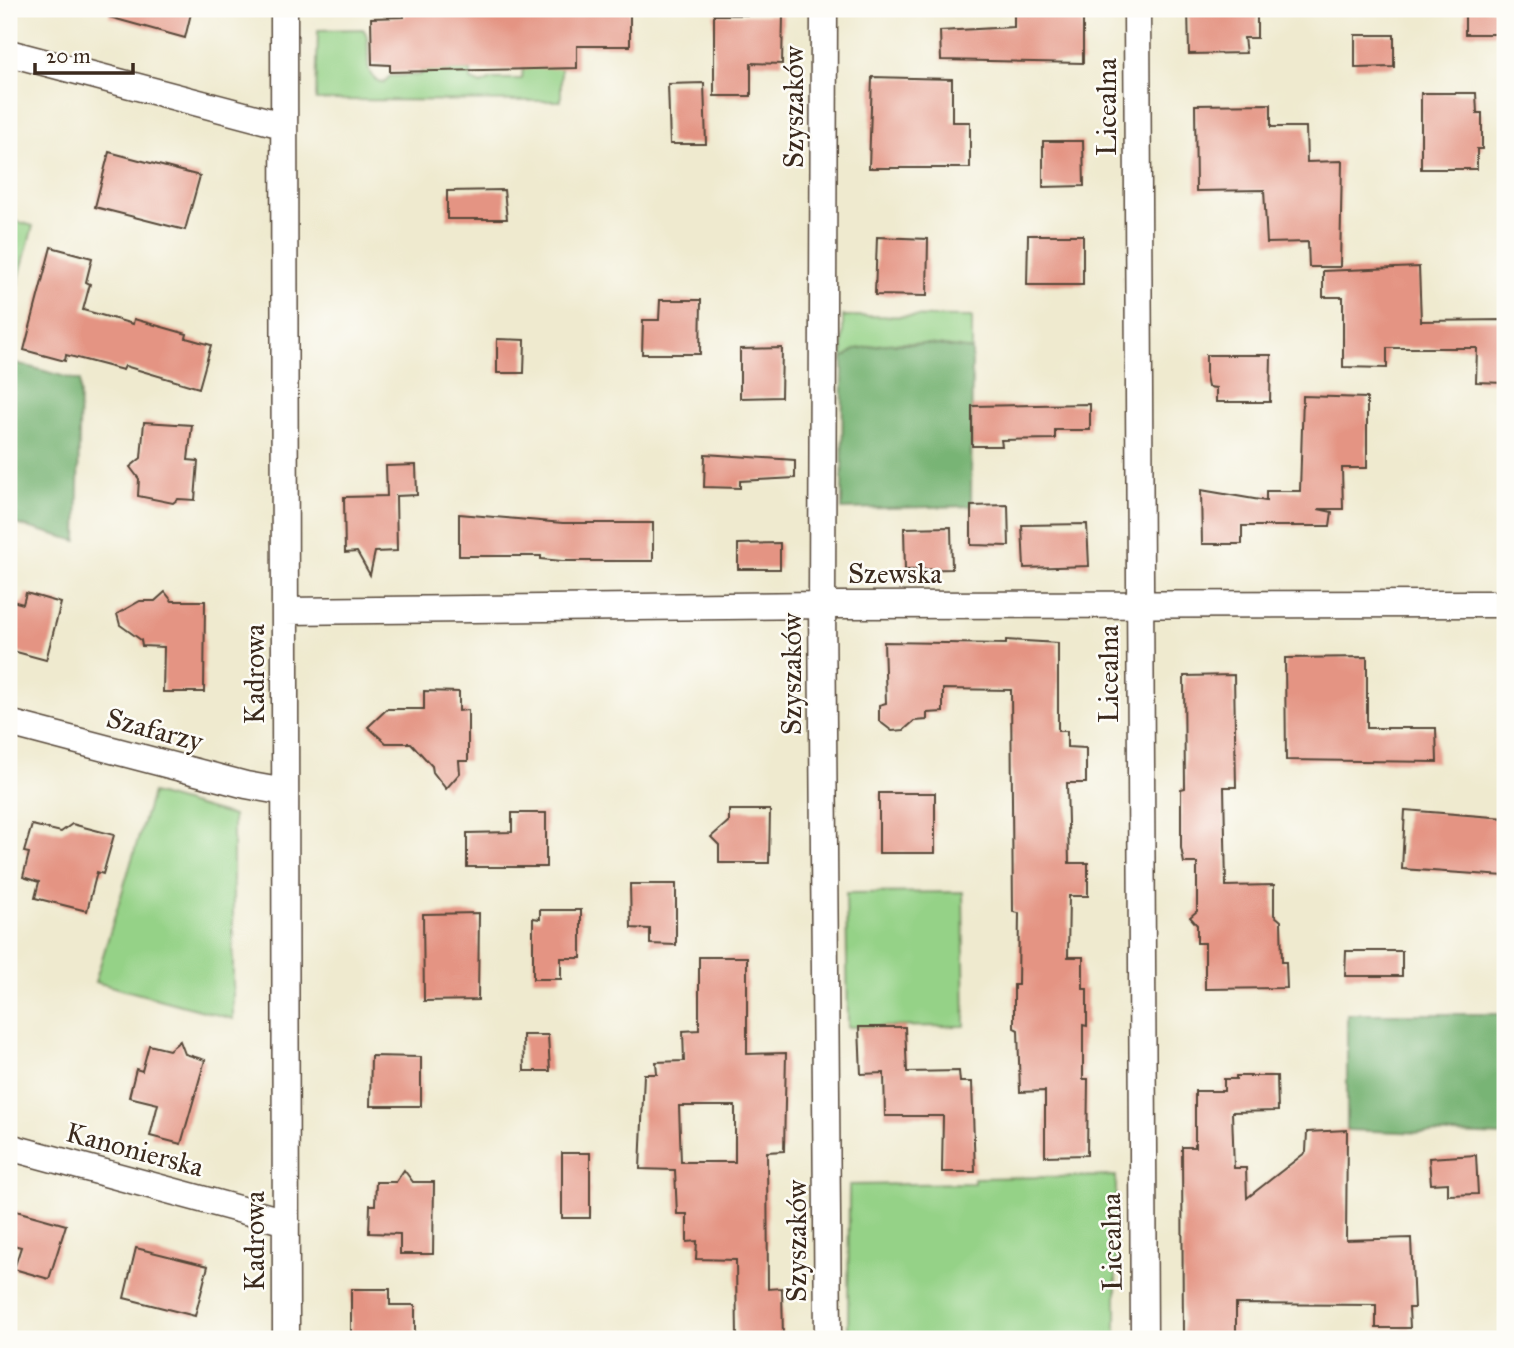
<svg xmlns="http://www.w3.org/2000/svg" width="1514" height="1348" viewBox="0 0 1514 1348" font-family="'IM FELL Great Primer',serif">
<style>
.green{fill:#95d287;stroke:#687e52;stroke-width:2}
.forest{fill:#78b474;stroke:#5a6f49;stroke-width:2}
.building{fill:#e49483;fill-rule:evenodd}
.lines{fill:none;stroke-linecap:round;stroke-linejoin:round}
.street-casing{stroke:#564739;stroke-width:29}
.street{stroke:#fff;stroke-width:26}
.labels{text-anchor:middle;stroke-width:5;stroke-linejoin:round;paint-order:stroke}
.street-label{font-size:28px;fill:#3b2a1e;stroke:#fdfcf7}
</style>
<rect width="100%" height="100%" fill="#fdfcf7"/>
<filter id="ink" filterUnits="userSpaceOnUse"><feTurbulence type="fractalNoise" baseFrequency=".0143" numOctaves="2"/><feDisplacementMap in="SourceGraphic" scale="14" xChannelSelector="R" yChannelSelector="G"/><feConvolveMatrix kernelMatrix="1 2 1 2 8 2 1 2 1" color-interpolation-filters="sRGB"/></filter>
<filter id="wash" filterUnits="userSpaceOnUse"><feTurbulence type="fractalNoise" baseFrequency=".00686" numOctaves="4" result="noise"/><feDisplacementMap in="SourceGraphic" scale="28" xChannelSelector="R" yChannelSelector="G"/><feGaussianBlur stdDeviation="1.57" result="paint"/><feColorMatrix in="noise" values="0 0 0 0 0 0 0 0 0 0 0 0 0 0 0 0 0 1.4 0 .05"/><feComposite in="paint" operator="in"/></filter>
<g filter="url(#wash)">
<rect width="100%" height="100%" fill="#efeacf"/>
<path class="green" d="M363,29C375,42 357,77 383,83L390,76L421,75V71L471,70V80L481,84L492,79H522L525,44H561V101L316,100L318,30Z
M9,219L33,226L9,315Z
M843,316L972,317V350C933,344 877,335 843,358Z
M152,793L233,816V1019L95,982Z
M963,892L965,1026L848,1027L846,893Z
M1116,1176V1339H848L849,1185L974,1183V1178Z"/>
<path class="forest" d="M887,344H929L972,350L971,506L842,509L843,358L856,349Z
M9,361L80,381L77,541L9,522Z
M1347,1014H1505V1136L1347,1130Z"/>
<g id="blocks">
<path class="building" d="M110,9H192L185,38L109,17Z
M630,9V46H577V68L390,72V65L372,64L371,18L404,17V12Z
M1014,9H1083V63L941,60L940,31L1014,27Z
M1188,9H1257V38H1244L1246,53L1189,54Z
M1465,9H1505V34H1465Z
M714,15H783L782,64L751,63V96H714Z
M1355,35H1394V67L1355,68Z
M872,77L952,79V122H970V168H869Z
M704,83L706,144H670L668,84Z
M1421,93H1476L1477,113H1482V149H1477V169H1421Z
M1271,104V127H1306L1307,162L1342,161L1340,267H1309L1308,242L1267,243L1264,190L1196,191L1195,105Z
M1043,141H1083L1084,186L1043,187Z
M109,152L200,176L185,230L95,207Z
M504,190L507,219H447V191Z
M1028,235H1083V285H1027Z
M877,237L928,239L927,296L875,295Z
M51,247L92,258L86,282L90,284L83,310L133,324L134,319L187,334L186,338L211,345L199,388L125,366L123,370L66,355L65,361L24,350Z
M1419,267L1421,321L1505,320V383L1476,382L1477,348H1387V368L1343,367V297H1323V271Z
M660,300H701L700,354H642L643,320H659Z
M497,339L525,340L524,373H497Z
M782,348L781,397L740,398V349Z
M1206,355H1271L1270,402H1216V388L1208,387L1206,376Z
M1303,396L1367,398V468H1342L1343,509H1318L1332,512L1330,526H1242V544H1202L1201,490L1266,501V491H1300Z
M1090,404V430H1055V439L1001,440L1002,446H972V406Z
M144,422L192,425L188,460L198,461L195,500L178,499L173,503L138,496L139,479L130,467L141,458Z
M705,454L795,460V478L740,481V488L704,487Z
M416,465L417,495L396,496L397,551L375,552L370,575L357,552L345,553L344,497L387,496L386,466Z
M1008,505L1009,546L971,545V506Z
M459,514L563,523H653V561H562L541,559V556H459Z
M1087,524L1089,566L1024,568L1022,525Z
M951,527L952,569L905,570L904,528Z
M780,543V569H738V544Z
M165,592L172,601H205L204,692H163L164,647L142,646L141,640L120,625L117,614L140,601H155Z
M26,593L61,603L46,660L9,650V600L23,604Z
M1006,640L1058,643V731H1067V747L1086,748V783H1067L1069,863H1088V896H1069L1068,957H1083V989H1087V1026L1083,1025V1079H1088L1087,1155L1045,1156V1091L1020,1092L1018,1030L1014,1028V985H1018L1019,913L1013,912L1011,690L943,689V712L927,713V720L914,721L904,730L892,731L879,721V705L886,703L884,642L1006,644Z
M1367,657V728H1436L1437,762L1286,760L1285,658Z
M1234,675L1236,787H1224L1226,886L1274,885V915L1281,921L1282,962H1286L1287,988L1205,989V943H1197V925L1190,917L1197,911V863H1184L1181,848V789L1185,788L1184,676Z
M424,691L459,692V711L468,710V761H459L460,773L446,789L433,772L432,766L411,743H386L368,727L387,709H424Z
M879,793H935V853H879Z
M729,810H770L769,863H719V845L711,837L729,821Z
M1405,810L1505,818V876L1402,869Z
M512,813H546V867H467V833L512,832Z
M72,824L114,835L103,874L97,872L87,911L35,898L39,882L23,877L29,853L24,852L32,825L61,832Z
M630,884H676V945L650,944V929L631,928Z
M540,910H581V958H561V979H533V918L540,919Z
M479,913L478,1000L424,1001L423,914Z
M1346,951H1402V976H1345Z
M699,957H747V1054L786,1053L784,1151L767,1152L768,1289L782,1288L783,1339H737L736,1260L696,1259L697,1241L687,1242V1214H677L675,1170L640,1169L644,1074H657L656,1062L684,1061L683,1031L699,1030ZM679,1106H735V1162H681Z
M859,1027H905L907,1072L959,1071L960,1082H972L975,1172H942L943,1116H885L884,1073L861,1074Z
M523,1035H548L550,1071H524Z
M180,1041L185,1054L205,1060L181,1144L150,1136L158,1104L129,1097L136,1069L142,1071L149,1045L169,1050Z
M371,1056L421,1057V1106H370Z
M1236,1076H1277L1278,1111L1232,1112L1234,1168H1246L1247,1198L1306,1152L1307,1132L1347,1130L1346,1240L1411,1238L1414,1308H1409L1410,1328H1376V1305L1236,1304V1339H1183L1182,1147H1195V1091H1224V1079H1236Z
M562,1153H590V1218H562Z
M1476,1155L1478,1194L1448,1195V1183L1431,1184L1429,1158Z
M404,1170L413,1182H434L433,1254H400V1234L369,1233L370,1205H375L376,1182H396Z
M9,1209L66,1225L49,1279L14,1269L21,1247L9,1244Z
M136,1248L208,1266L195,1316L124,1298Z
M351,1289H390V1305H415V1339H351Z"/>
</g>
</g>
<g filter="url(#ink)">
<use href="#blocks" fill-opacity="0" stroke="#564739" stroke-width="2"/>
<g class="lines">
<g class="street-casing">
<path id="street" d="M284,9L286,1339
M824,9L822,605L828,1339
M1137,9L1144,1339
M9,53L282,125
M285,611L822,605L1505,604
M9,723L246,785L285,792
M9,1147L286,1222"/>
</g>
<use href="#street" class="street"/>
</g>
</g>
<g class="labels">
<g class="street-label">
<text transform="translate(793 107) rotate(-90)" y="10">Szyszaków</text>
<text transform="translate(1106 107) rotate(-90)" y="10">Licealna</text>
<text x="895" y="583">Szewska</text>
<text transform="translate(254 674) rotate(-90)" y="10">Kadrowa</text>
<text transform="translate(791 674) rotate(-90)" y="10">Szyszaków</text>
<text transform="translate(1108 674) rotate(-90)" y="10">Licealna</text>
<text transform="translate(155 729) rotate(15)" y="10">Szafarzy</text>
<text transform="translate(135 1149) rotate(15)" y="10">Kanonierska</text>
<text transform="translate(254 1241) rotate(-90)" y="10">Kadrowa</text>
<text transform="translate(796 1241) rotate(-90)" y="10">Szyszaków</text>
<text transform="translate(1111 1242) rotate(-91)" y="10">Licealna</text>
</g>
</g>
<rect width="1514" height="1348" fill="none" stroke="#fdfcf7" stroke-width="35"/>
<path d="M35 63v10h98v-10" fill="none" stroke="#3b2a1e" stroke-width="3.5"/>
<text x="46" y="63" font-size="21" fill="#3b2a1e" stroke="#fdfcf7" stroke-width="5" paint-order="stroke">20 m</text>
</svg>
